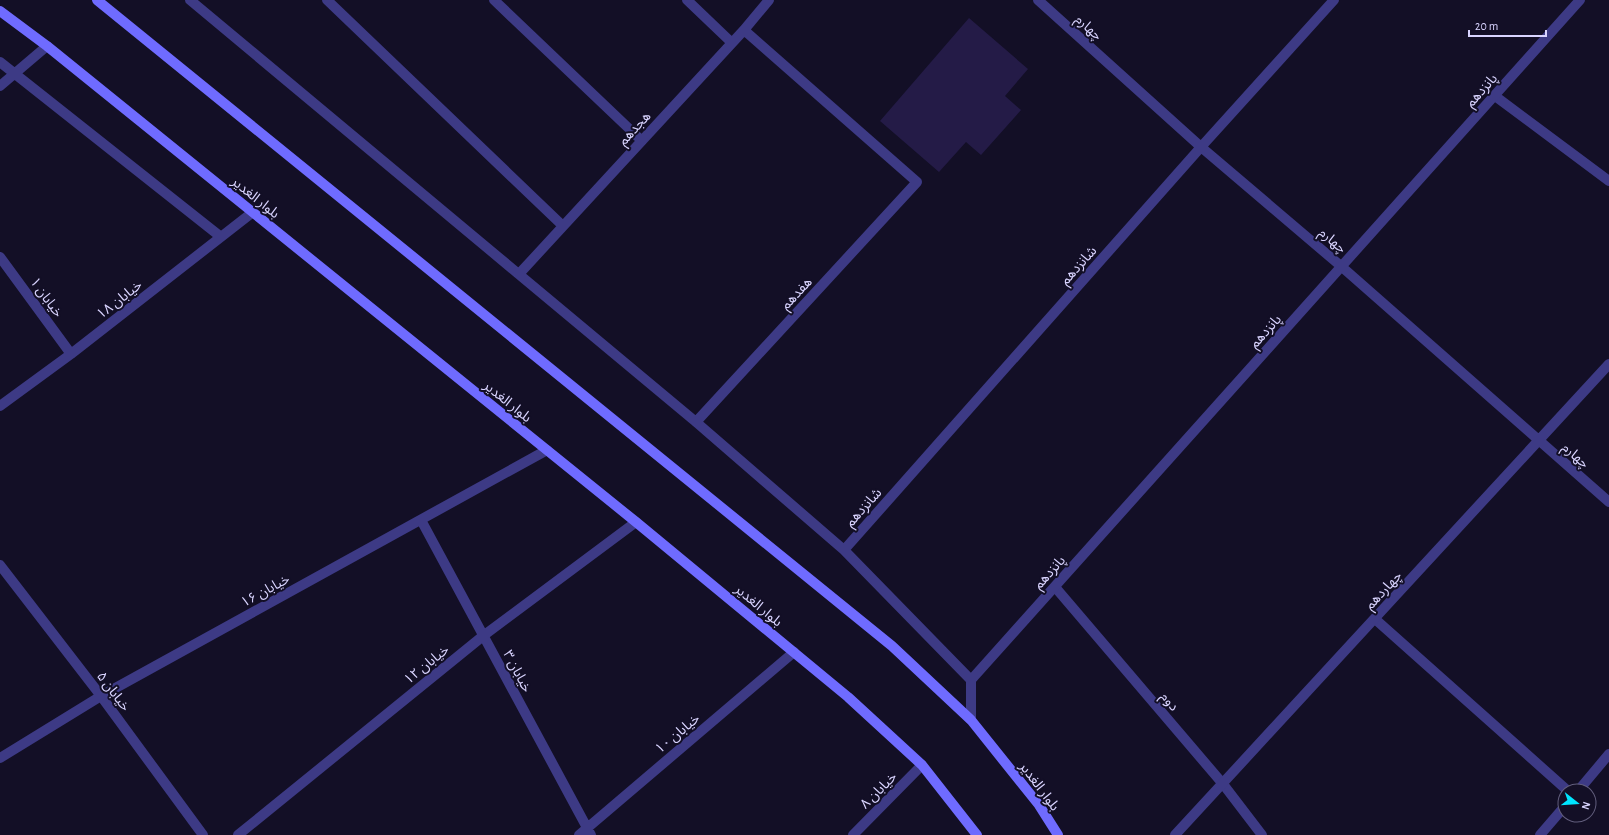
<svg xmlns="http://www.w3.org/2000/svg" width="1609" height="835" viewBox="0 0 1609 835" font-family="'Alegreya Sans','Noto Sans Arabic',sans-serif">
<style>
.building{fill:#241b47}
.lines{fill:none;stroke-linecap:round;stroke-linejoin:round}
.service{stroke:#3d3a85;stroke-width:10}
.minor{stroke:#3d3a85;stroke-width:10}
.secondary{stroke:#6f6bff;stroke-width:10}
.labels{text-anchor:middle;stroke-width:4;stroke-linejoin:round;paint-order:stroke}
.street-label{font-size:14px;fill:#d9d4ff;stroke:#130f26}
</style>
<rect width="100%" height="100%" fill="#130f26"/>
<path class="building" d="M969,18L1028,69L1005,96L1021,110L981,155L966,142L939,172L880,121Z"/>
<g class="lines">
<path class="service" d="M1495,96L1609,181
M1055,587L1223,784L1262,835
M1375,619L1568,791"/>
<path class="minor" d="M190,0L696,422L844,550L971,680V720
M327,0L563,226
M494,0L641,140
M687,0L731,42
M1038,0L1201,147L1342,267L1609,502
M0,62L221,237
M0,86L47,46
M0,257L71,354
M519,274L744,30L769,0
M0,406L71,354L253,212
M696,422L917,182L744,30
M421,520L591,835
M844,550L1201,147L1334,0
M0,565L101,696L203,835
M971,680L1580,0
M0,758L101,696L547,450
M1578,791L1609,754
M238,835L483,636L636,522
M579,835L794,652
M853,835L922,765
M1175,835L1609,364
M1540,835L1565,806"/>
<path class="secondary" d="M97,0L892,646L971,720L1039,805L1058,835
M0,11L47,46L636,522L848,697L922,765L977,835"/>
</g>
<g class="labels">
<g class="street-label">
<text transform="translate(1089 27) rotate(42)" y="5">چهارم</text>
<text transform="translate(1481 90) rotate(-48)" y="5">پانزدهم</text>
<text transform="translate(634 128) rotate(-47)" y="5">هجدهم</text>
<text transform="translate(256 197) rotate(39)" y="5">بلوار الغدیر</text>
<text transform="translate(1333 240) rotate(40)" y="5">چهارم</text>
<text transform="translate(1078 265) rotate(-48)" y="5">شانزدهم</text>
<text transform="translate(796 293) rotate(-47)" y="5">هفدهم</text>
<text transform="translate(47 297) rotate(54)" y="5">خیابان ۱</text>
<text transform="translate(119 299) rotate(-38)" y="5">خیابان ۱۸</text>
<text transform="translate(1265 331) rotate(-48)" y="5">پانزدهم</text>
<text transform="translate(508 401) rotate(39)" y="5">بلوار الغدیر</text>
<text transform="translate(1576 455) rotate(41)" y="5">چهارم</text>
<text transform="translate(863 507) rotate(-48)" y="5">شانزدهم</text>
<text transform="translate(1049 572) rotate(-48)" y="5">پانزدهم</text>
<text transform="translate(265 590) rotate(-29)" y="5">خیابان ۱۶</text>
<text transform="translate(1383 590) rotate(-47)" y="5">چهاردهم</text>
<text transform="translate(759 605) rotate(40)" y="5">بلوار الغدیر</text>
<text transform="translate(426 664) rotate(-39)" y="5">خیابان ۱۲</text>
<text transform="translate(518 671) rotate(62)" y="5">خیابان ۳</text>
<text transform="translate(114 691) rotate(53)" y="5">خیابان ۵</text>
<text transform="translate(1170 701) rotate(50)" y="5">دوم</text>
<text transform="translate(677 733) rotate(-40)" y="5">خیابان ۱۰</text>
<text transform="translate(1040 786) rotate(53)" y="5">بلوار الغدیر</text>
<text transform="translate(878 790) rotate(-45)" y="5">خیابان ۸</text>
</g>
</g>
<g transform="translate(1577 803) rotate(107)"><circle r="19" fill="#130f26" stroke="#625e7d"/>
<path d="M0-3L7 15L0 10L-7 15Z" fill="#00e5ff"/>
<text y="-6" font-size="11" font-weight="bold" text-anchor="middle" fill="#d9d4ff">N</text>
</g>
<path d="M1469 30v6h77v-6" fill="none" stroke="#d9d4ff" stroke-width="2"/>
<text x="1475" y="30" font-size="12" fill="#d9d4ff" stroke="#130f26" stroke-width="3" paint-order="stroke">20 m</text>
</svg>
